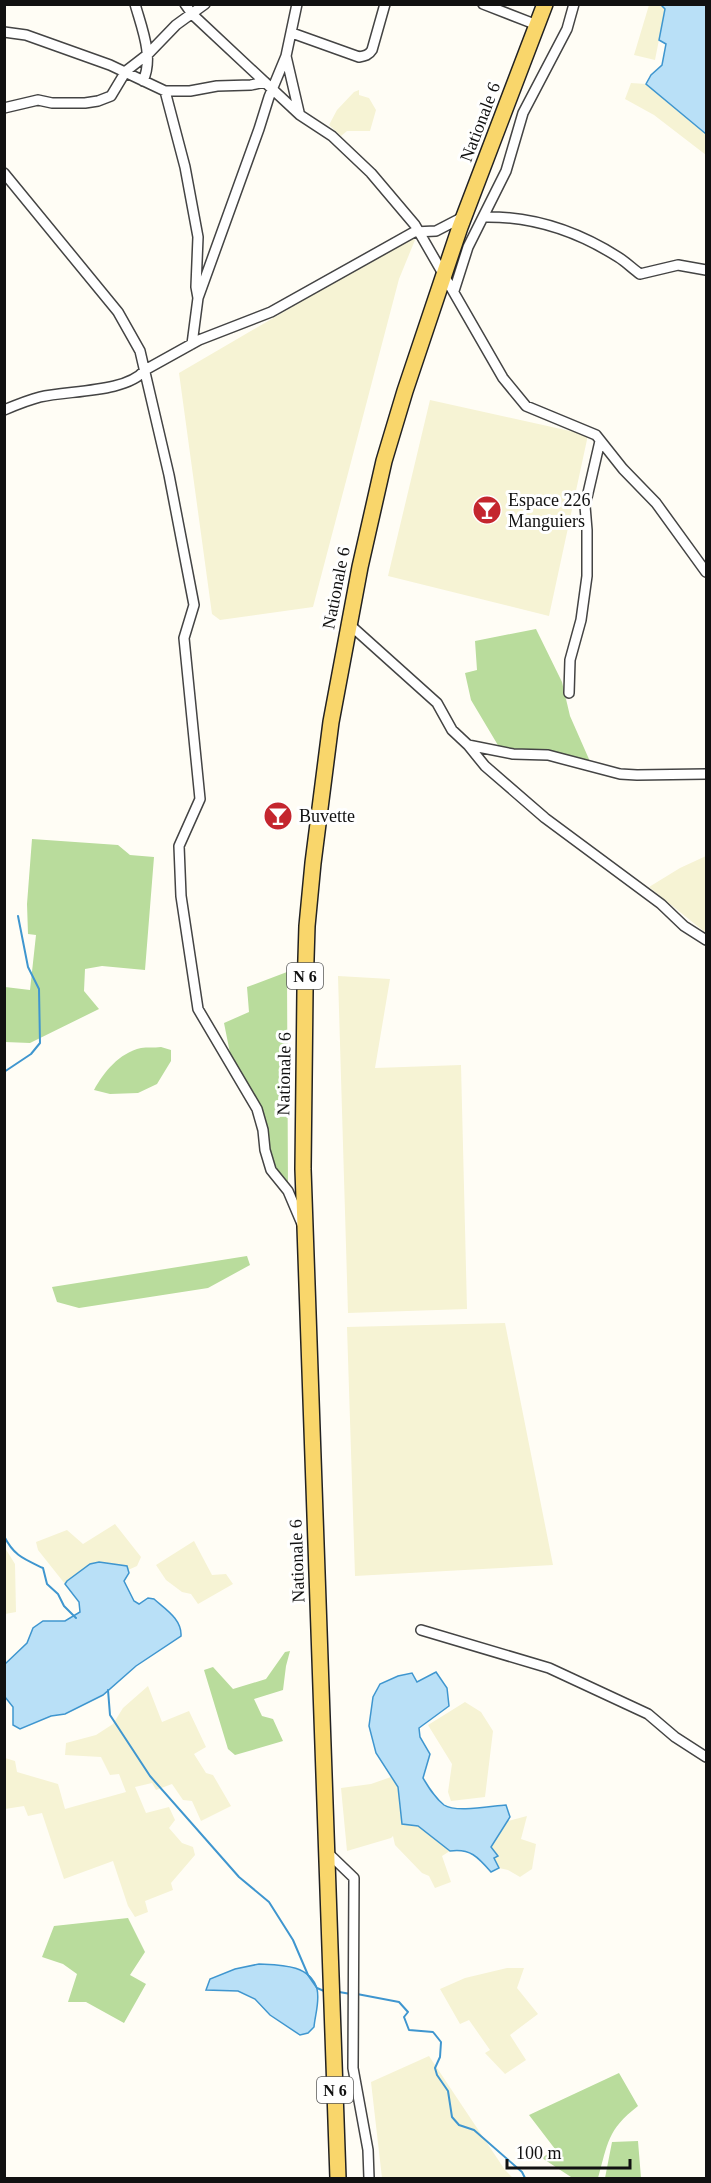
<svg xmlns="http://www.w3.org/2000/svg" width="711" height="2183" viewBox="0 0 711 2183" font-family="Georgia,serif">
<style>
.farmland{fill:#f6f3d4}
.forest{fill:#b9dc9c}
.water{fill:#b9e0f7;stroke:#3f96cf;stroke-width:1.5}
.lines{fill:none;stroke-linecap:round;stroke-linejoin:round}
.stream{stroke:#3f96cf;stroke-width:2}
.street-casing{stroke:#444;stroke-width:12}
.primary-casing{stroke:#222;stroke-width:18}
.street{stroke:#fff;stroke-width:9}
.primary{stroke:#f9d66b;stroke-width:15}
.labels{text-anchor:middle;stroke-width:6;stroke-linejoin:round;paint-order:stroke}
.shield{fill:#fff;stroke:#585858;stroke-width:1.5}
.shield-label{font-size:16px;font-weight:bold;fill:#111}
.street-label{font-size:18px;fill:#111;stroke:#fff}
.poi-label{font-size:18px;fill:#111;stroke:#fff;text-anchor:start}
</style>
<rect width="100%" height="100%" fill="#fffdf5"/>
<path class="farmland" d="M649,5L661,6L665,9L655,60L634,55Z
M631,83L646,84L706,134V155L654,115L625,99Z
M359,90V95L369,98L376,110L370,131H347L341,136L329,125L337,110L354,92Z
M412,237L415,240L399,279L313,607L220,620L212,614L179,373Z
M430,400L588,435L549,616L388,576Z
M706,856V933L649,887L680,868Z
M338,976L390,979L375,1068L461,1065L467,1309L348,1313Z
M505,1323L553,1565L355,1576L347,1327Z
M115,1524L141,1557L137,1566L128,1570L127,1566L99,1562L90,1564L67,1581L65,1584L38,1550L36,1542L67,1530L83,1544Z
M194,1541L212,1575L226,1574L233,1584L198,1604L191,1594L182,1592L166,1580L156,1565Z
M5,1548L15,1564L16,1612L5,1614Z
M148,1686L162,1722L189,1711L206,1747L194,1754L206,1773L213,1775L231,1806L201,1821L192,1801L183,1800L172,1784L156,1790L152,1783L135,1787L146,1813L169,1807L175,1820L169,1828L182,1843L193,1847L195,1855L171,1883L173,1890L145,1901L148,1912L135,1917L128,1906L113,1861L64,1879L42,1813L28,1816L24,1806L5,1809V1758L15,1761L17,1772L58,1784L65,1809L126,1792L119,1774L110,1775L101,1757L65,1755L66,1743L96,1735L113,1724L123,1708Z
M465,1702L481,1712L493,1731L485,1797L451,1801L448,1792L452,1764L428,1725Z
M391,1777L398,1787L402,1824L418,1826L450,1851L442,1856L451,1882L435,1888L429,1876L422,1873L395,1845L393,1836L391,1838L347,1851L341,1788L371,1784Z
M527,1816L521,1839L536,1844L532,1869L520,1877L508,1870L499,1868L494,1858L497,1856L491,1847L508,1821Z
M507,1968H524L517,1988L538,2014L510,2035L526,2060L505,2074L485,2053L490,2050L469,2020L460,2024L440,1989L465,1978Z
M429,2056L505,2170L513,2178H382L371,2082Z"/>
<path class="forest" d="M536,629L562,682L570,716L592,766L502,752L471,700L465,673L477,670L475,641Z
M32,839L118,845L130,855L154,857L145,970L102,966L85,969L84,991L99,1009L30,1043L5,1042V987L30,990L36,935L28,934L27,904Z
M287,972L288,1191L271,1170L263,1130L233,1068L224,1023L249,1012L247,987Z
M161,1047L171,1050V1061L157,1084L138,1093L110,1094L94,1090C104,1072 119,1053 141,1048C147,1047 154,1048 161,1047Z
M247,1256L250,1265L208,1288L79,1308L57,1302L52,1287Z
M290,1651L286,1666L283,1690L254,1699L262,1716L273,1719L283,1741L235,1755L228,1749L204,1670L213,1667L233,1689L266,1679L285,1652Z
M128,1918L145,1952L130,1975L146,1984L124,2023L86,2002H68L77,1974L63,1964L42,1957L54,1926Z
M619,2073L638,2106C607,2130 608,2143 598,2178L571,2177L542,2158L555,2149L529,2115Z
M638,2141L641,2178H605L612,2142Z"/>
<path class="water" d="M661,5H706V134L646,84L651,75L662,65L666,44L659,40L665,9Z
M99,1562L127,1566L129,1573L124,1581L134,1601L139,1604L148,1598L154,1599C165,1609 182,1619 181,1636L136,1666L103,1695L65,1714L51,1716L20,1729L13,1725V1707L5,1697V1664L27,1643L33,1628L43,1621H65L80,1612L79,1602L65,1584L67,1581L90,1564Z
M436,1672L447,1688L449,1706L419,1728L420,1737L430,1754L423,1778C429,1788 435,1798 444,1805C456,1813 491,1806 506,1805L510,1817L491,1847L498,1856L494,1858L499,1868L491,1872C478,1857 470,1848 450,1851L418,1826L402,1824L398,1787L376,1753L369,1726L373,1697L380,1684L398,1676L412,1673L417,1682Z
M259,1964C279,1965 310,1964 317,1989C320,2001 315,2015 314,2027L308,2033L300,2035L270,2015L255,1999L238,1991L206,1990L210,1979L235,1969Z"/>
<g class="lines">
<path class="stream" d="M4,1072L31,1054L40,1043L39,989L28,967L18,916
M4,1536C14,1556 24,1559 43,1568L47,1584L58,1594L64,1606L76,1618
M108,1690L110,1715L150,1776L239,1877L269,1902L293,1940L308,1975L317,1988L324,1991
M339,1992L351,1994
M357,1994L399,2002L408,2012L404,2017L409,2030L433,2032L441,2042L440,2057L435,2068L437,2075L448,2091L452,2117L459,2125L474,2130L522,2172L525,2178"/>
<g class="street-casing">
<path id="street" d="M135,4C142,29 154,57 143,81
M185,4L192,14L300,115L332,136L371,173L415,225L503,378L526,406L596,435L623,469L656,503L706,572
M483,4L537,25
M4,32L26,35L110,65L165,91H190L217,86L251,85L265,82
M292,33L359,57C365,56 369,55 372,50L385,4
M286,56L299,112
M165,91L185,167L198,237L196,287L198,298
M4,108L38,100L52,103H85L98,101L111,96L126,71L148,54L176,25L205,4
M4,173L118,312L140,351L169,475L194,605L184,638L200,799L179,846L181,896L198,1009L257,1109L263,1130L265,1150L271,1170L288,1191L302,1224
M484,217C532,216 577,231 618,257C626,262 633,269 640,274L678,265L706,270
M454,291L468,247L506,171L523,113L567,29L574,4
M192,344L198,298L259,129L269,97L286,56L297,4
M4,410C16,405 28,400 40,397C69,390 126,393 145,370L199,340L271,312L414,232L436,231L463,217
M349,624L437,703L452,730L468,745L513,754L548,755L620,774L637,775L706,774
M569,693L570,660L581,620L587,576V530L585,506L600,441
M468,745L485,766L545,818L661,904L684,926L706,940
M421,1630L549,1668L648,1714L675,1737L706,1757
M327,1852L354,1878L353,2068L368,2150L369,2178"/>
</g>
<g class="primary-casing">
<path id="primary" d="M338,2178L303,1169L305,991L307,926L313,863L331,722L360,567L384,461L405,391L460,227L545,4"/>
</g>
<use href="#street" class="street"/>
<use href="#primary" class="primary"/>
</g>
<defs>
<g id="bar-disc" transform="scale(1.5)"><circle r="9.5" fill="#c4262e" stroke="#fff"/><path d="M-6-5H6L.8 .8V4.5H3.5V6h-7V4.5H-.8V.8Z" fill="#fff"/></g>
</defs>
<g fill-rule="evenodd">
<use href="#bar-disc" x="487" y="510"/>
<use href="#bar-disc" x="278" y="816"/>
</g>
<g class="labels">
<g class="shield">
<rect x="287" y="963" width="36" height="26" rx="4.5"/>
<rect x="317" y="2077" width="36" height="26" rx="4.5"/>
</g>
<g class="shield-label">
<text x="305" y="982">N 6</text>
<text x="335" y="2096">N 6</text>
</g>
<g class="street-label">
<text transform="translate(480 122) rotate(-69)" y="6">Nationale 6</text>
<text transform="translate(336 588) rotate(-79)" y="6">Nationale 6</text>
<text transform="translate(284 1074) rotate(-89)" y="6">Nationale 6</text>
<text transform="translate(297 1561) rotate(-92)" y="6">Nationale 6</text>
</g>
<g class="poi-label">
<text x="508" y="506">Espace 226<tspan x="508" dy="21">Manguiers</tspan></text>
<text x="299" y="822">Buvette</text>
</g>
</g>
<rect width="711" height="2183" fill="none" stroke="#111111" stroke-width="12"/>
<path d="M507 2159v9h123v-9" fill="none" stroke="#111111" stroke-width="3"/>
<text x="516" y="2159" font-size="18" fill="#111111" stroke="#ffffff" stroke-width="4.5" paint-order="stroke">100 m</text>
</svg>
